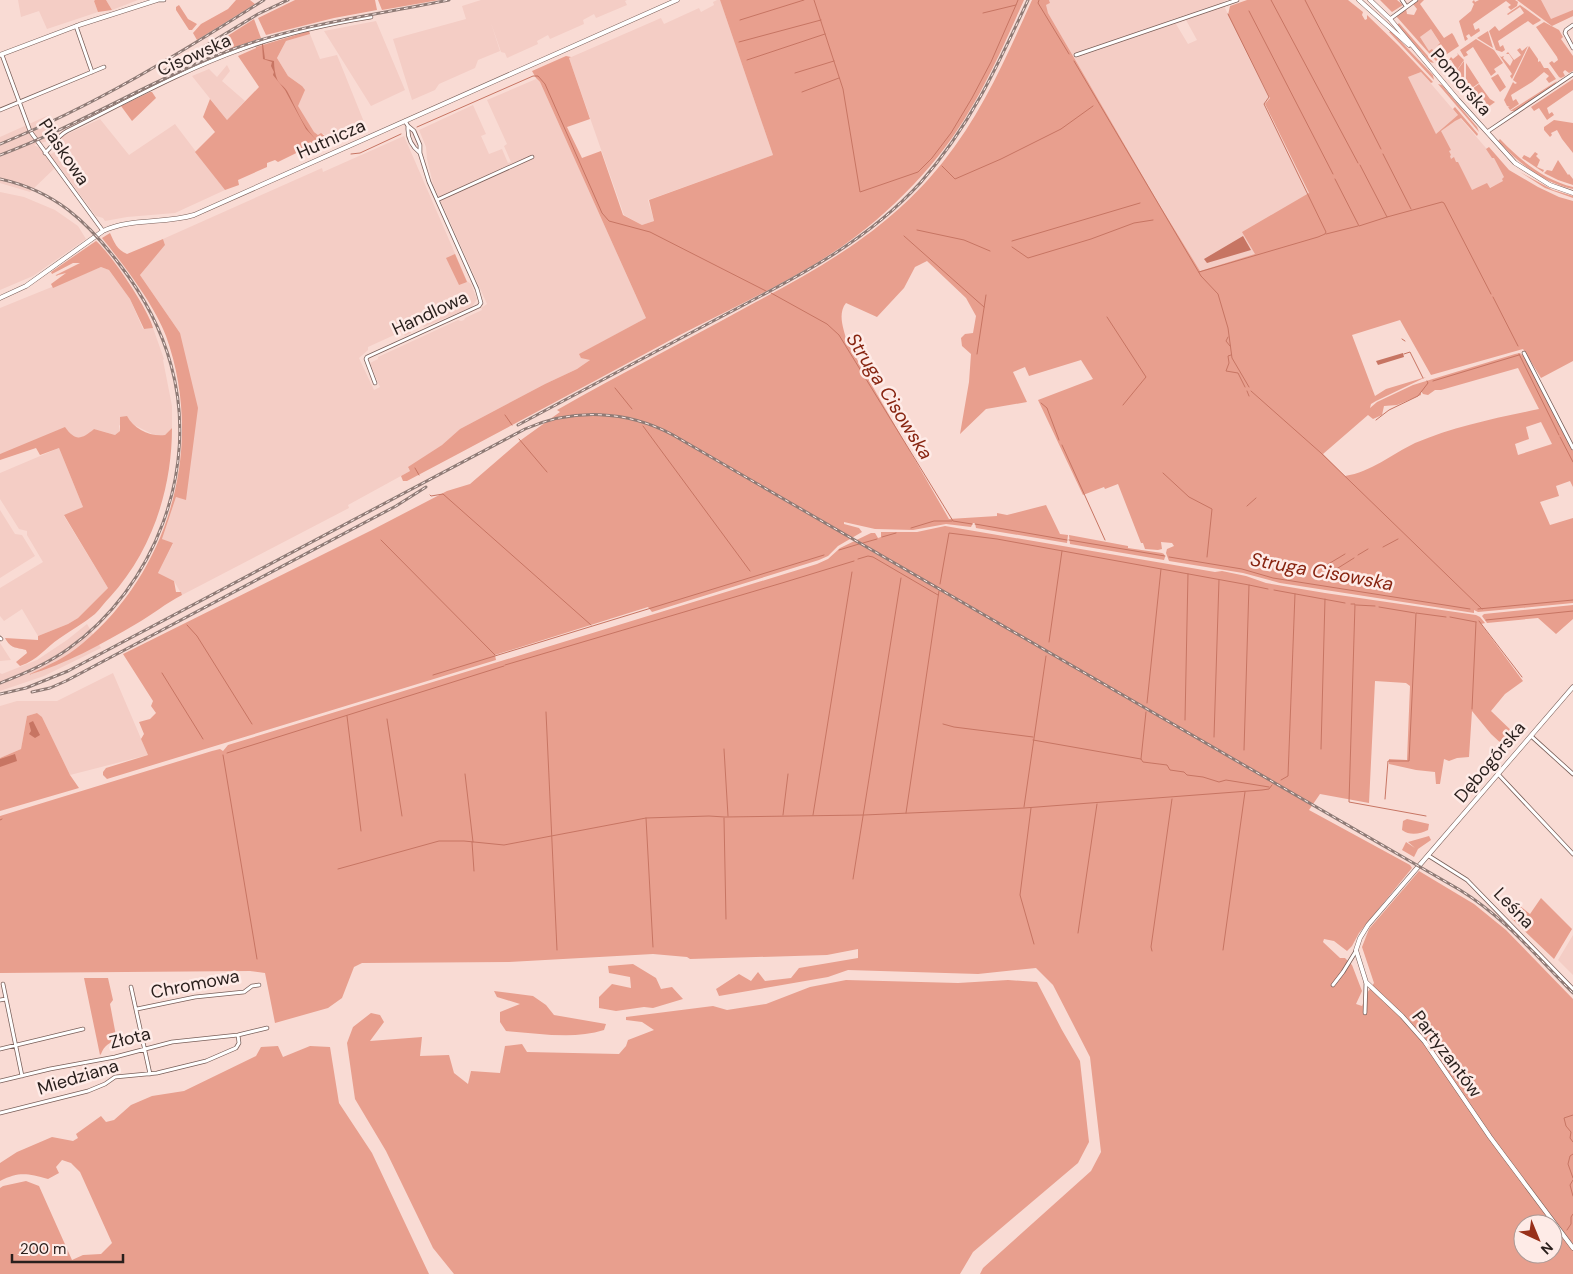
<svg xmlns="http://www.w3.org/2000/svg" width="1573" height="1274" viewBox="0 0 1573 1274" font-family="'DM Sans',sans-serif">
<style>
.built{fill:#f4cdc5;fill-rule:evenodd}
.green{fill:#e89f8e;fill-rule:evenodd}
.water{fill:#c77563}
.lines{fill:none;stroke-linecap:round;stroke-linejoin:round}
.stream{stroke:#c77563;stroke-width:1}
.minor-casing{stroke:#795f59;stroke-width:4.5}
.tertiary-casing{stroke:#795f59;stroke-width:5}
.secondary-casing{stroke:#795f59;stroke-width:5}
.minor{stroke:#fff;stroke-width:3}
.tertiary{stroke:#fff;stroke-width:4}
.secondary{stroke:#fff;stroke-width:4}
.rail-casing{stroke:#8f7b76;stroke-width:3}
.rail{stroke:#feebe7;stroke-width:1;stroke-dasharray:4;stroke-linecap:butt}
.labels{text-anchor:middle;stroke-width:5;stroke-linejoin:round;paint-order:stroke}
.street-label{font-size:18px;fill:#291f1c;stroke:#feebe7}
.water-label{font-size:19px;font-style:italic;fill:#872410;stroke:#feebe7}
</style>
<rect width="100%" height="100%" fill="#f9dbd4"/>
<path class="built" d="M18,0H95L94,1L98,12L47,29L39,11L21,17Z
M106,0H138L112,10Z
M481,0H627L625,1L627,5L596,18L594,14L583,20L584,24L550,39L548,35L537,41L538,44L507,58L505,53L501,52L491,23L500,51L478,60L475,68L439,84L435,90L412,100L393,39L466,19L462,6Z
M717,0H720L773,155L648,200L654,221L642,225L624,215L569,58L661,18L664,24L699,8L701,12L714,5L713,2Z
M1049,0H1227L1222,2L1270,98L1265,105L1328,232L1200,271L1159,204L1048,13L1046,7V5L1050,3ZM1186,20L1197,40L1188,44L1176,24Z
M1519,0H1573V16L1553,25Z
M376,21L405,90L371,106L324,31Z
M1431,29L1445,52L1444,56L1440,59L1429,51L1420,37Z
M310,34L320,59L337,55L364,122L327,138L324,134L318,135L314,132L297,106L302,86L288,76L277,58L286,41Z
M227,65L230,71L222,81L245,101L227,120L192,76L209,69L217,77Z
M1421,72L1503,168L1514,177L1475,194H1465L1408,77Z
M536,79L540,82L646,318L580,354L590,360L577,369L545,384L460,429L442,445L408,468L410,471L348,505L349,508L182,595L174,581L158,573L173,544L162,539L176,497L186,499L180,333L140,275L165,245L163,239L322,168L323,172L404,136L467,281L471,284L477,299L472,307L424,327L421,324L418,325L411,328V333L405,336L403,331L368,347V350L359,358L374,390L380,387L370,363L378,359V357L458,320L461,321L464,320L465,318L482,310L481,308L487,304L433,184L427,159L426,147L419,130L473,105L486,134L481,136L489,154L502,149L508,163L511,162L504,146L507,144L487,100Z
M49,115L61,137L100,119L129,155L175,124L225,190L175,213L127,217L105,221L103,218L96,216L58,165L30,192L0,183V137ZM61,137L66,146L51,154L34,145Z
M0,192L24,197L55,210L78,226L86,239L33,276L0,290Z
M101,267L109,270L130,299L143,329L153,328L164,359L163,360L172,406V428L165,435L156,436L132,424L126,416L119,426L120,431L115,435L94,429L87,436L80,438L72,436L0,454V308Z
M59,448L83,507L64,516L108,588L78,618L68,624L38,636L22,609L4,621L0,616V588L43,562L27,535V531L19,529L0,499V473Z
M0,510L15,534L22,535L35,556L0,578Z
M87,624L101,648L44,676L0,691V673L2,674L37,660L67,640Z
M0,643L11,660L0,661Z
M113,673L148,755L70,775L42,717L37,713L27,716L21,749L0,758V706L17,701H57Z
M1573,935V975L1558,960Z"/>
<path class="green" d="M95,0H106L112,10L98,12L94,1Z
M236,0H250L255,4L197,40L193,33L201,24L228,9Z
M295,0H375L377,10L334,18L266,35L258,18Z
M378,0H439L382,10Z
M720,0H1024C998,58 973,116 931,165C908,192 883,216 855,237C803,276 736,306 678,336C588,385 497,433 407,481H403L401,476L410,471L408,467L442,445L460,429L545,384L577,369L590,360L581,358L579,354L646,318L540,82L536,78L532,71L566,56L571,57L569,58L590,119L567,127L582,158L601,151L623,215L642,225L654,221L649,200L773,155Z
M1032,0H1049L1050,3L1046,5L1048,13L1159,204L1200,271L1255,254L1242,232L1309,193L1265,104L1270,98L1228,15L1230,6L1247,0H1348L1363,12L1362,15L1365,20L1367,19V15L1399,46L1433,82L1431,83L1421,72L1408,77L1436,134L1458,115L1453,109L1455,107L1478,134L1477,136L1461,118L1455,121L1441,131L1451,150L1449,151L1451,155L1450,156L1451,159L1454,157L1456,162H1458L1472,190L1487,183L1490,188L1503,181L1502,179L1504,177L1494,158H1492L1486,149L1489,147L1509,170L1538,187L1559,197L1573,201V361L1541,378L1523,349L1431,375L1400,320L1352,335L1375,396L1386,389L1426,377L1376,401L1371,404L1370,408L1377,402L1413,385L1515,354L1520,353L1525,357L1573,451V487L1570,481L1556,486L1559,496L1540,502L1550,525L1573,518V603L1478,612L1474,610V613L1280,583L1243,573L1169,561L1166,553L1167,549L1174,546L1172,543L1161,542L1162,549L1158,550L1145,549L1143,543H1141L1118,484L1105,489L1104,487L1083,495L1038,400L1093,379L1081,360L1029,376L1025,367L1013,372L1027,402L986,409L960,434L969,382L971,354L962,346L961,338L965,334L973,333L976,316L966,298L927,261L915,267L904,288L877,317L846,303C837,314 844,330 847,342L949,519L997,516V513L1007,515L1046,505L1060,534L1068,535L1067,543L976,528L975,523H973L971,527L946,524L913,530L875,529L844,522V524L859,528L862,532L838,546L828,556L819,560L652,612L648,607L495,655L496,660L107,779L103,775V772L106,768L148,755L141,739L144,734L139,722L150,719L156,713L151,706L153,701L123,654L372,530L447,491L470,484L521,440L560,412L557,410C618,375 681,343 743,309C820,268 887,232 943,162C982,113 1007,56 1032,0ZM1518,368L1539,409C1496,418 1455,426 1415,443C1392,454 1371,472 1345,476L1323,454L1368,415L1373,419L1382,415L1384,406L1397,405L1421,395V391L1423,394L1428,395L1435,390H1441ZM1541,422L1552,444L1518,455L1515,444L1529,439L1526,427Z
M1380,0H1397L1403,5L1392,12Z
M1419,0H1424L1420,4L1444,38L1452,33L1454,36L1448,40L1454,36L1459,46L1444,56L1443,54L1445,52L1441,44L1447,41L1437,46L1440,43L1431,29L1420,37L1429,51L1432,49L1440,58L1436,61L1396,16L1406,9L1407,14L1414,15L1417,9L1413,4Z
M1474,0L1475,2L1479,0H1515L1518,2L1517,6L1511,10L1508,7L1511,5L1506,1L1473,24L1475,30L1479,28L1480,31L1471,37L1469,34L1466,36L1468,39L1465,41L1459,21L1471,11L1474,4L1472,2Z
M1517,0H1541L1551,19L1573,10V16L1552,26Z
M179,5L188,19L197,24L192,30H189L176,10V7Z
M1520,5L1541,20L1540,21L1533,25L1528,21L1498,41L1500,47L1503,45L1505,50L1502,52L1496,50L1489,31L1495,26L1499,31L1524,13L1520,7L1508,15L1507,14Z
M254,19L261,38L207,57L205,54L207,49Z
M1544,22L1559,30L1563,37L1561,39L1573,56V71L1569,73L1565,70L1563,72L1565,76L1561,78L1559,77L1549,63L1552,61L1554,63L1558,60L1557,57L1536,27Z
M1399,23L1434,63L1430,62L1397,25Z
M309,31L310,34L286,41L277,58L288,76L302,86L305,90L298,106L314,132L318,135L321,133L327,138L278,162L275,160L267,163V167L238,180L239,185L225,190L195,152L215,132L203,117L210,99L227,120L259,87L238,56L256,48V47Z
M1391,31L1433,75L1434,80L1389,32Z
M1488,31L1493,48L1477,38Z
M1476,39L1494,50L1503,63L1494,69L1496,72L1491,76L1473,47L1466,52L1468,55L1464,57L1460,50Z
M1528,46L1512,79L1510,76L1512,74L1499,55L1501,57L1504,56L1503,58L1510,66L1513,60L1509,54H1506L1508,52L1514,60L1521,55L1517,50L1520,48L1522,51Z
M1529,46L1538,59V62L1540,61L1544,68H1548L1556,79L1549,83L1546,79L1549,76L1544,72L1532,82L1511,95L1513,101L1516,99L1519,104L1510,110L1508,107H1510L1507,106L1504,100L1513,82L1515,84L1517,83L1513,80Z
M1457,53L1464,60L1457,70L1451,60H1449L1451,57L1453,59L1458,55Z
M1464,61V92L1463,94L1440,66L1445,63L1443,65L1450,75L1454,73L1456,76L1458,75L1456,72Z
M1466,63L1479,83L1466,92Z
M1498,74L1506,87L1500,92L1491,78Z
M1573,79V90L1547,108L1549,114L1552,112L1554,115L1547,120L1539,108L1534,111L1531,107Z
M1557,81L1554,85L1515,111H1510Z
M1438,84L1442,85L1477,127L1479,132Z
M1479,84L1490,99L1495,102L1480,113L1470,101H1482L1468,100L1465,96L1466,93Z
M150,92H152L156,98L132,121L121,106Z
M1554,120L1573,123V153L1562,139L1557,130L1551,133L1552,135L1550,137L1544,130V127Z
M1500,139C1521,161 1544,180 1573,187V189C1544,183 1521,165 1501,144L1498,141Z
M1535,152L1538,154L1536,156L1540,160L1537,167L1544,170L1543,172L1522,158L1524,155L1530,158Z
M1558,160L1568,175L1569,174L1573,179V185L1558,180L1544,173L1547,170L1552,171Z
M1520,172L1553,190L1573,196V198L1545,188Z
M110,233C114,242 117,250 127,254L163,239L165,245L140,275L180,333L198,408L186,500L176,497L162,539L173,543L158,573L174,581L176,592H181L182,595C166,603 152,615 136,624C102,644 66,664 28,675C47,666 67,657 83,643C171,569 205,444 166,336C154,304 123,264 102,238Z
M96,241C110,252 150,312 153,328L144,329L130,299L109,270L101,267L53,288L51,284L66,273L54,276L80,263H73L52,274L51,272Z
M455,254L467,282L459,285L446,258Z
M127,416C134,429 150,437 165,435L172,428C172,489 152,551 110,597C105,602 100,609 95,614C84,623 71,630 60,638C45,648 38,660 20,666L16,662L27,653L26,650C15,647 11,649 5,638L38,640V636L68,624L78,618L108,588L64,515L83,507L59,448L40,455L36,448L0,460V454L65,427C75,441 81,440 94,429L115,435L120,431V417Z
M945,526L1215,572L1222,571L1246,576L1266,583L1325,593L1476,615L1480,617L1485,623L1481,624L1523,681L1505,694L1491,711L1516,735L1505,747L1491,734L1472,711L1469,757L1457,758L1449,761L1444,759L1440,784H1436L1435,772L1416,770L1389,764V759L1407,760L1410,686L1406,683L1375,681L1369,803L1320,794L1309,810L1410,865L1412,868L1359,933L1352,946L1347,951L1334,941L1324,939L1323,942L1340,958H1345L1352,965L1362,991L1356,1004L1362,1006L1367,993L1374,983L1362,947L1369,929L1419,871L1474,904L1506,930L1573,999V1274H980L983,1268L1091,1171L1101,1152L1090,1057L1053,985L1036,968L978,974L848,970L828,977L719,996L716,989L739,974L751,981L758,972L765,981L791,978L799,968L858,958V949L827,955L690,959L687,957L653,954L509,962L362,963L354,967L342,998L328,1008L275,1023L265,973L250,971L0,973V816L212,751L220,749L223,751L228,745L817,564L828,559L840,548L871,533H875L878,538L881,537V532H917ZM1523,1224H1553V1254H1523Z
M1069,535L1128,546V548L1162,553L1164,554L1165,557L1164,560L1070,544Z
M1573,605V619L1556,634L1538,618L1487,623L1482,616L1484,614Z
M37,713L42,717L70,775L79,788L0,811V758L21,749L27,716Z
M1407,819L1429,824L1428,830C1420,834 1410,836 1402,830L1403,821Z
M1429,836L1431,840L1418,849L1414,857L1402,850L1406,842L1415,848L1408,842Z
M1541,898L1572,929L1554,959L1511,918L1520,906L1530,914Z
M633,964L656,978L661,989L672,987L683,999L653,1008L644,1007L616,1011L599,1008V997L612,984L631,988L630,977L609,973L608,966Z
M84,978H108L113,1000L110,1004L117,1041C109,1042 104,1046 101,1054L100,1055Z
M846,980L958,983L1008,980L1037,982L1062,1030L1080,1061L1089,1142L1078,1163L973,1252L960,1274H454L433,1248L386,1151L355,1099L347,1043L353,1027L371,1013L380,1015L384,1022L370,1041L422,1037L420,1056L449,1055L454,1073L468,1084L471,1071L500,1073L505,1046L522,1044L527,1052L619,1054L626,1046L628,1040L654,1030L642,1022L626,1020V1017L713,1006L727,1010L766,1004L810,987Z
M494,991L533,996L546,1005L554,1015L606,1024L604,1030C573,1040 538,1033 506,1031L500,1022V1012L520,1004L497,997Z
M278,1046L283,1057L310,1046L330,1047L339,1103L372,1153L429,1274H0V1188L3,1186L26,1181L39,1186L72,1260L83,1255L101,1254L112,1243L80,1172L71,1163L62,1160L56,1167L59,1173L48,1179C28,1174 20,1171 0,1181V1163L17,1152L52,1137L73,1141L78,1138L76,1134L101,1116L106,1122L114,1120L131,1105L152,1096L184,1091L256,1056L261,1047Z"/>
<path class="water" d="M262,44H263L265,59L274,61C274,67 275,74 277,79C279,84 284,86 287,91C297,109 307,139 328,147L319,143L306,129L285,90L273,75L274,72L271,66L272,62L263,59Z
M1243,236L1251,250L1207,263L1204,259Z
M1403,353L1404,357L1378,365L1376,361Z
M33,721L40,735L35,738L29,734L31,731L29,723Z
M15,754L17,761L0,767V759Z"/>
<g class="lines">
<path class="stream" d="M814,0L843,89L860,192L918,172L932,158L951,133L972,98L991,62L1016,5
M1039,0L1038,3L1069,54
M1271,0L1358,163
M1305,0L1381,149
M1249,11L1333,174
M983,13L1016,5L1018,0
M740,20L804,0
M739,42L821,20
M747,60L825,34
M1074,61L1201,276L1218,294L1228,328L1232,358L1249,387
M795,73L834,61
M802,92L839,78
M417,127L533,76H538L545,84L602,213L609,221L650,232L766,291
M351,154L360,153L401,134
M1383,154L1411,209
M1360,165L1387,217L1442,202L1444,203L1491,294
M942,166L955,179L1001,159L1061,129L1093,106
M1335,179L1359,226L1387,217
M917,230L964,240L990,251
M1326,234L1358,226
M904,236L984,307
M1012,241L1140,203
M1012,247L1028,258L1091,239L1134,223L1153,220
M1199,272L1318,237L1325,234L1326,232L1264,104L1269,97L1228,14
M771,293L827,324L839,335L953,521L972,524
M1493,297L1518,346
M1107,317L1146,377L1123,405
M1228,337L1226,341L1230,346
M1402,339L1405,341
M977,354L986,295
M1404,354L1410,352L1423,378
M1519,354L1559,435
M1231,355L1228,356L1229,363L1226,371L1238,373L1245,387
M1433,381L1519,355
M615,388L632,409
M1247,391L1249,396
M1251,391L1321,453L1482,609
M1041,403L1047,408L1059,440
M505,415L512,425
M1376,420L1389,410L1418,396L1428,383L1427,381
M643,426L750,571
M1560,437L1573,462
M519,439L547,472
M1062,445L1105,540
M415,468L419,475
M1163,473L1189,497L1212,509L1207,557
M430,495L431,496L443,494L591,625
M1247,506L1256,498
M975,524L1067,540
M911,528L934,521H952
M882,537L896,533
M381,540L495,655
M1069,540L1165,556
M863,543L877,539
M1383,547L1398,539
M839,550L859,544
M1358,555L1368,549
M1169,557L1242,569L1273,578L1470,609
M858,559L868,556L873,557L938,595
M1325,566L1345,554
M1330,573L1354,558
M940,584L949,533L997,539L1249,585
M1274,590L1345,603
M1351,604H1355L1349,802L1426,816
M1356,605L1375,606
M1379,607L1415,613
M1478,609L1573,600
M1450,617L1476,622
M1486,620L1573,611
M1479,621L1522,677
M187,625L197,636L252,724
M1049,642L1062,551
M505,665L782,583L854,561
M162,673L203,739
M433,675L824,555
M1147,703L1161,569
M1472,709L1476,622
M546,712L557,950
M347,716L361,831
M387,719L402,816
M1185,720L1188,574
M943,724L954,727L1033,737
M1214,737L1219,580
M1033,740L1141,759L1143,762L1167,765L1170,770L1184,772L1187,775L1203,777L1219,782L1226,780L1269,787
M724,749L728,816
M1321,749L1325,599
M1244,750L1249,585L1268,589
M227,753L504,666
M223,755L257,959
M1141,759L1146,712
M465,774L473,842
M1281,780L1288,776L1295,594
M1385,799L1388,761H1409L1416,613L1446,617
M1024,807L1046,656
M1031,808L1020,895L1034,944
M906,813L939,591
M783,815L788,774
M813,815L852,572
M646,818L653,947
M724,818L726,919
M0,820L2,819
M472,842L474,871
M338,869L439,841H464L504,845L646,818L709,816L725,817L864,815L1024,808L1262,790L1269,789L1272,785
M853,879L901,578
M1078,933L1097,804
M1223,950L1245,792
M1152,951L1151,947L1172,799
M1573,1115L1564,1118L1566,1126L1571,1132L1570,1138L1573,1142
M1573,1154L1570,1156L1568,1164L1573,1178
M1573,1180L1570,1185L1573,1196
M1567,1230L1571,1224V1217L1573,1214
M1556,1254L1559,1241"/>
<g class="minor-casing">
<path id="minor" d="M157,0H164
M1402,0L1406,6
M1390,19L1416,0
M1573,25L1566,30L1565,33L1573,48
M76,26L92,72
M2,55L30,131L103,231
M1076,55L1237,0
M0,110L104,67
M408,126C407,137 411,146 420,153
M1487,132L1573,74
M45,153C54,145 56,137 67,131C124,103 181,71 242,49C283,34 327,24 371,17
M437,200L532,157
M1524,353L1573,448
M375,383L366,359L367,357L479,306L481,303L477,289L429,182L420,153V145L414,131L408,126L405,121
M0,638L1,639
M1531,736L1573,774
M1498,774L1573,854
M1429,856L1467,880L1573,989
M3,984L22,1076
M1333,985L1343,972L1356,951
M131,987L150,1074
M0,1000L6,999
M137,1009L195,997L244,992L252,986L259,985
M1365,1013L1366,982
M0,1049L83,1029
M0,1081L50,1069L115,1057L172,1042L238,1035L267,1028
M0,1113L88,1091L105,1084L115,1077L157,1073L206,1061L236,1048L239,1043L238,1035"/>
</g>
<g class="tertiary-casing">
<path id="tertiary" d="M0,55L79,25L157,0
M1573,687L1368,925L1360,938L1356,950L1366,982L1402,1016L1425,1042L1490,1137L1573,1248"/>
</g>
<g class="secondary-casing">
<path id="secondary" d="M1359,0L1409,45
M1370,0L1390,19L1458,100L1515,163L1550,185L1573,193
M0,298L26,286L103,231C131,218 164,224 194,215L677,0"/>
</g>
<use href="#minor" class="minor"/>
<use href="#tertiary" class="tertiary"/>
<use href="#secondary" class="secondary"/>
<g class="rail-casing">
<path id="rail" d="M162,72L258,14L288,0
M0,144C94,106 179,54 264,0
M0,155C75,127 143,85 217,55C292,25 370,16 449,0
M0,179C55,191 87,221 120,265C143,295 161,328 171,365C200,469 155,587 68,649C47,664 24,674 0,683
M518,425C584,390 649,355 715,320C789,281 864,245 921,182C970,126 997,67 1028,0
M32,692L50,688L66,681L396,506L426,487
M0,694L26,688L68,671L525,429C573,408 627,410 673,435L1460,890C1504,917 1537,957 1573,993"/>
</g>
<use href="#rail" class="rail"/>
</g>
<g class="labels">
<g class="street-label">
<text transform="translate(194 55) rotate(-24)" y="6">Cisowska</text>
<text transform="translate(1461 82) rotate(49)" y="6">Pomorska</text>
<text transform="translate(331 139) rotate(-24)" y="6">Hutnicza</text>
<text transform="translate(64 152) rotate(56)" y="6">Piaskowa</text>
<text transform="translate(430 313) rotate(-25)" y="6">Handlowa</text>
<text transform="translate(1490 762) rotate(-50)" y="6">Dębogórska</text>
<text transform="translate(1514 908) rotate(46)" y="6">Leśna</text>
<text transform="translate(195 984) rotate(-11)" y="6">Chromowa</text>
<text transform="translate(130 1038) rotate(-14)" y="6">Złota</text>
<text transform="translate(1447 1054) rotate(53)" y="6">Partyzantów</text>
<text transform="translate(78 1077) rotate(-17)" y="6">Miedziana</text>
</g>
<g class="water-label">
<text transform="translate(890 396) rotate(58)" y="7">Struga Cisowska</text>
<text transform="translate(1322 571) rotate(10)" y="7">Struga Cisowska</text>
</g>
</g>
<g transform="translate(1538 1239) rotate(136)"><circle r="24" fill="#feebe7" stroke="#a99996"/>
<path d="M0-4L9 19L0 12L-9 19Z" fill="#98301a"/>
<text y="-8" font-size="14" font-weight="bold" text-anchor="middle" fill="#291f1c">N</text>
</g>
<path d="M12 1254v8h111v-8" fill="none" stroke="#291f1c" stroke-width="2.5"/>
<text x="20" y="1254" font-size="15" fill="#291f1c" stroke="#feebe7" stroke-width="4" paint-order="stroke">200 m</text>
</svg>
